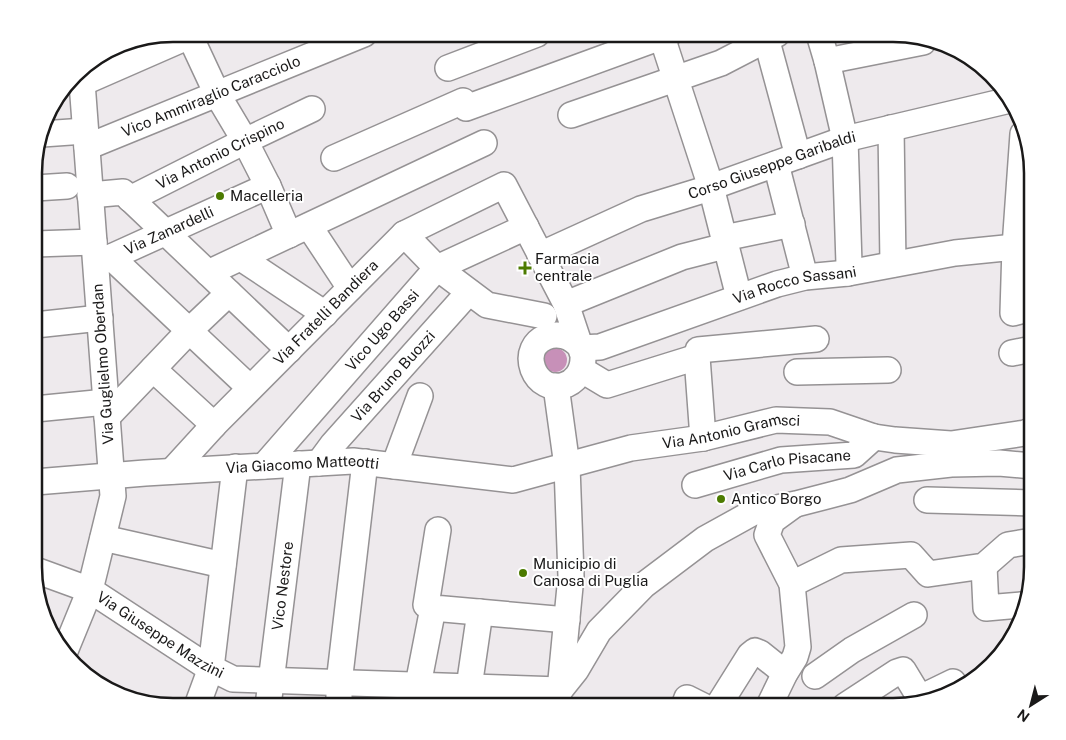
<svg xmlns="http://www.w3.org/2000/svg" width="1066" height="740" viewBox="0 0 1066 740" font-family="'Public Sans',sans-serif">
<style>
.water{fill:#c790b8}
.lines{fill:none;stroke-linecap:round;stroke-linejoin:round}
.minor-casing{stroke:#959294;stroke-width:28}
.minor{stroke:#fff;stroke-width:25}
.poi-dot{fill:#4c7b01;stroke:#fff;stroke-width:2}
.labels{text-anchor:middle;stroke-width:4;stroke-linejoin:round;paint-order:stroke}
.street-label{font-size:15px;fill:#1a1919;stroke:#fff}
.poi-label{font-size:15px;fill:#1a1919;stroke:#fff;text-anchor:start}
.rim{fill:none;stroke:#1a1919;stroke-width:2.5}
</style>
<rect width="100%" height="100%" fill="#eeeaed"/>
<path class="water" d="M543 360a12 12 0 1 1 24 0a12 12 0 1 1-24 0Z"/>
<g class="lines">
<g class="minor-casing">
<g id="minor">
<path d="M189,34L217,94L245,141L268,186L289,235"/>
<path d="M661,34L711,187L739,297"/>
<path d="M765,34L798,156"/>
<path d="M819,34L827,61L845,139L849,264L848,273"/>
<path d="M827,61L923,42"/>
<path d="M448,68L537,34"/>
<path d="M82,83L194,34"/>
<path d="M466,108L669,34"/>
<path d="M571,115L721,63L777,34"/>
<path d="M891,128L893,264"/>
<path d="M42,134L85,131"/>
<path d="M1023,134L1015,247L1013,313L1032,308"/>
<path id="s1" d="M87,147L364,34"/>
<path d="M334,158L463,101"/>
<path d="M776,164L805,277"/>
<path d="M35,188L67,186"/>
<path d="M90,195L123,192L289,350"/>
<path id="s2" d="M130,199L245,141L312,109"/>
<path d="M309,226L350,288"/>
<path d="M404,234L435,266L487,305L544,316"/>
<path d="M724,238L792,224"/>
<path d="M35,244L94,242"/>
<path id="s3" d="M540,255L641,209L700,191L845,139L1010,100"/>
<path d="M111,257L250,388"/>
<path d="M241,258L325,314"/>
<path id="s4" d="M98,263L268,186"/>
<path d="M208,273L484,143"/>
<path d="M566,304L682,257L725,246"/>
<path d="M35,325L100,318"/>
<path id="s5" d="M581,348L600,347L777,284L805,277L848,273L955,253L1015,247"/>
<path d="M1012,353L1032,349"/>
<path d="M697,357L698,350L816,339"/>
<path d="M153,369L214,425"/>
<path d="M582,370L607,385L697,357L703,438"/>
<path d="M797,372L888,370"/>
<path d="M556,386L567,466L571,576L560,690"/>
<path d="M35,409L106,402"/>
<path d="M107,417L189,331L229,293"/>
<path id="s6" d="M319,463L333,444L469,292"/>
<path id="s7" d="M264,466L437,268L526,227"/>
<path d="M394,466L420,396"/>
<path id="s8" d="M172,471L214,425L404,234L504,185L566,304L583,355C585,389 544,398 533,369C522,338 562,322 581,348"/>
<path id="s9" d="M35,482L145,473L353,461L513,480L631,448L703,438L776,420L830,422L874,437L895,440L951,444L1025,433L1032,430"/>
<path id="s10" d="M695,485L781,460L854,455L874,437"/>
<path d="M927,500L1032,503"/>
<path d="M438,530L426,605L433,608L567,620"/>
<path d="M103,538L223,565"/>
<path d="M984,566L986,608L1021,605"/>
<path id="s11" d="M35,570L90,590L203,664L233,679L560,690L576,670L599,631L644,585L705,539L752,513L796,504L850,490L897,470L951,464L999,463L1032,466"/>
<path d="M792,584L841,560L911,555L928,574L984,566L1008,545L1032,541"/>
<path d="M65,651L90,590L113,496L81,69"/>
<path d="M815,676L852,650L914,615"/>
<path d="M197,706L211,668L235,467"/>
<path id="s12" d="M268,706L298,464"/>
<path d="M339,706V683L365,462"/>
<path d="M417,706L418,685L433,608"/>
<path d="M468,706L469,687L480,612"/>
<path d="M684,706L687,698L703,706"/>
<path d="M718,706L750,655L755,651L760,653L785,673"/>
<path d="M769,706L785,673L795,657L798,647L792,584L767,535L772,521L794,505"/>
<path d="M845,706L897,672L903,670L920,698L953,682"/>
</g>
</g>
<use href="#minor" class="minor"/>
</g>
<g class="poi-dot">
<circle cx="220" cy="196" r="5"/>
<path d="M522.5 260.5h5v5h5v5h-5v5h-5v-5h-5v-5h5z"/>
<circle cx="721" cy="499" r="5"/>
<circle cx="523" cy="573" r="5"/>
</g>
<g class="labels">
<g class="street-label">
<text dy="5" stroke="none"><textPath href="#s1" startOffset="134">Vico Ammiraglio Caracciolo</textPath></text>
<text dy="5" stroke="none"><textPath href="#s2" startOffset="101">Via Antonio Crispino</textPath></text>
<text dy="5" stroke="none"><textPath href="#s3" startOffset="249">Corso Giuseppe Garibaldi</textPath></text>
<text dy="5" stroke="none"><textPath href="#s4" startOffset="78">Via Zanardelli</textPath></text>
<text dy="5" stroke="none"><textPath href="#s5" startOffset="224">Via Rocco Sassani</textPath></text>
<text dy="5" stroke="none"><textPath href="#s8" startOffset="221">Via Fratelli Bandiera</textPath></text>
<text dy="5" stroke="none"><textPath href="#s7" startOffset="180">Vico Ugo Bassi</textPath></text>
<text transform="translate(103 364) rotate(-94)" y="5">Via Guglielmo Oberdan</text>
<text dy="5" stroke="none"><textPath href="#s6" startOffset="114">Via Bruno Buozzi</textPath></text>
<text dy="5" stroke="none"><textPath href="#s9" startOffset="704">Via Antonio Gramsci</textPath></text>
<text dy="5" stroke="none"><textPath href="#s10" startOffset="95">Via Carlo Pisacane</textPath></text>
<text dy="5" stroke="none"><textPath href="#s9" startOffset="268">Via Giacomo Matteotti</textPath></text>
<text dy="5" stroke="none"><textPath href="#s12" startOffset="121">Vico Nestore</textPath></text>
<text dy="5" stroke="none"><textPath href="#s11" startOffset="142">Via Giuseppe Mazzini</textPath></text>
</g>
<g class="poi-label">
<text x="230" y="201">Macelleria</text>
<text x="535" y="264">Farmacia<tspan x="535" dy="17">centrale</tspan></text>
<text x="731" y="504">Antico Borgo</text>
<text x="533" y="569">Municipio di<tspan x="533" dy="17">Canosa di Puglia</tspan></text>
</g>
</g>
<path d="M0 0H1066V740H0ZM173 42H893A131 131 0 0 1 1024 173V567A131 131 0 0 1 893 698H173A131 131 0 0 1 42 567V173A131 131 0 0 1 173 42Z" fill="#fff" fill-rule="evenodd"/>
<path class="rim" d="M173 42H893A131 131 0 0 1 1024 173V567A131 131 0 0 1 893 698H173A131 131 0 0 1 42 567V173A131 131 0 0 1 173 42Z"/>
<g transform="translate(1031 705) rotate(216)" stroke="#ffffff" stroke-width="4" paint-order="stroke">
<path d="M0-4L9 19L0 12L-9 19Z" fill="#1a1919"/>
<text y="-8" font-size="14" font-weight="bold" text-anchor="middle" fill="#1a1919">N</text>
</g>
</svg>
